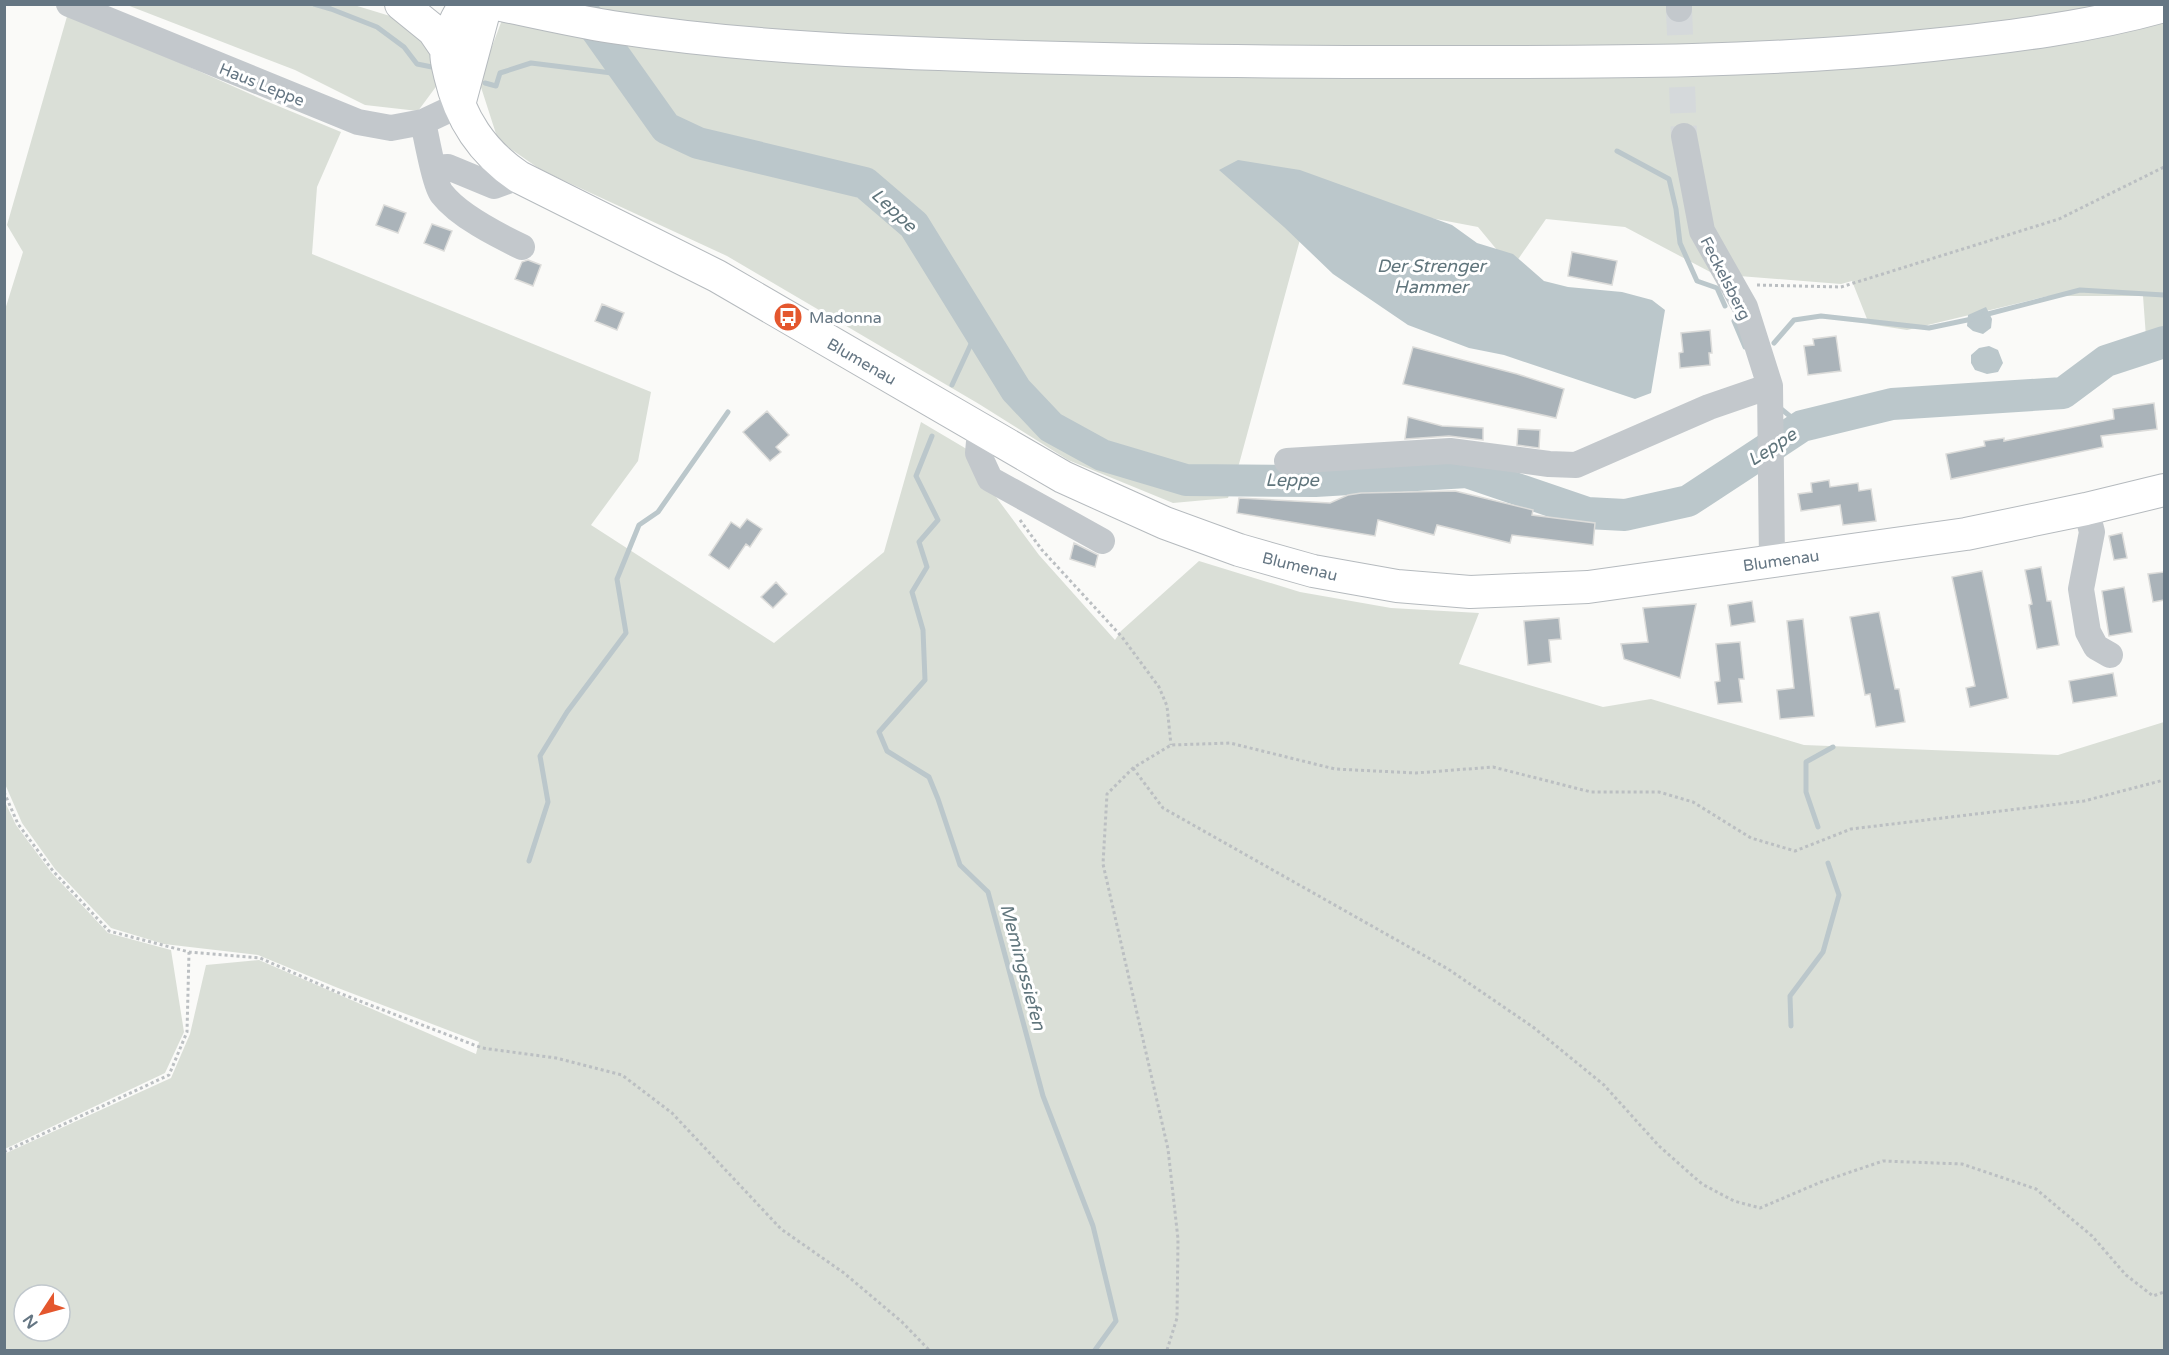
<svg xmlns="http://www.w3.org/2000/svg" width="2169" height="1355" viewBox="0 0 2169 1355" font-family="'Varela Round',sans-serif">
<style>
.green{fill:#dadfd7;fill-rule:evenodd}
.water{fill:#bbc7cb}
.lines{fill:none;stroke-linecap:round;stroke-linejoin:round}
.stream{stroke:#bbc7cb;stroke-width:5}
.river{stroke:#bbc7cb;stroke-width:32}
.building{fill:#aab3b9;stroke:#dcdcda;stroke-width:1.5}
.minor-tunnel{stroke:#d5d9db;stroke-width:26;stroke-dasharray:26 13;stroke-linecap:butt}
.major-casing{stroke:#b5babe;stroke-width:34}
.path{stroke:#bbbfc2;stroke-width:3;stroke-dasharray:3 3;stroke-linecap:butt}
.minor{stroke:#c3c8cc;stroke-width:26}
.major{stroke:#fff;stroke-width:32}
.labels{text-anchor:middle;stroke-width:6;stroke-linejoin:round;paint-order:stroke}
.street-label{font-size:16px;fill:#657683;stroke:#fff}
.poi-label{font-size:16px;fill:#657683;stroke:#fff;text-anchor:start}
.water-label{font-size:18px;font-style:italic;fill:#60757c;stroke:#fff}
</style>
<rect width="100%" height="100%" fill="#fafaf8"/>
<path class="green" d="M508,4L2164,5V337H2146L2143,296H2048L1907,330L1869,324L1852,281L1841,284L1714,274L1625,227L1546,219L1512,268L1478,227L1351,203L1301,236L1239,464L1228,498L1173,503L1068,460L979,404L727,256L541,170L498,140L479,81Z
M127,5H354L413,23L432,52L438,84L418,111L365,105L295,70Z
M68,13L266,101L341,132L317,187L312,254L651,392L638,461L591,525L774,643L884,552L921,422L970,451L985,482L1039,555L1115,640L1121,631L1199,561L1300,592L1391,608L1479,613L1459,664L1603,707L1651,699L1804,745L2058,755L2164,722V1350H5L4,1154L171,1078L190,1034L206,965L259,960L476,1054L479,1042L338,988L258,955L164,944L111,928L55,869L22,823L5,784L4,313L23,252L7,225ZM24,1295H60V1331H24Z
M4,800L16,825L51,872L108,933L171,950L184,1032L165,1073L5,1149Z"/>
<path class="water" d="M1238,160L1300,170L1452,225L1477,243L1513,254L1544,281L1568,287L1622,292L1652,300L1665,310L1651,393L1635,399L1504,355L1469,348L1408,325L1333,274L1284,227L1219,170Z
M1986,307L1992,319L1991,328L1983,334L1973,331L1967,326L1968,315Z
M1989,346L1998,350L2003,363L1998,372L1987,374L1975,370L1971,363V355L1979,348Z"/>
<g class="lines">
<path class="stream" d="M314,4L331,9L377,27L404,47L417,64L432,67
M485,83L496,86L500,73L531,63L628,75
M1617,151L1669,179L1676,209L1680,243L1697,281L1717,288L1725,306
M1984,315L2080,290L2164,295
M1734,321L1745,347
M1774,343L1794,320L1821,316L1929,328L1972,319
M952,385L978,329
M1780,408L1802,426
M932,436L916,476L938,520L919,542L927,567L912,592L923,630L925,680L879,732L887,751L929,777L938,799L960,865L988,892L1043,1096L1093,1226L1116,1321L1095,1350
M1818,827L1806,792V762L1833,747
M529,861L548,802L540,756L567,712L626,633L617,579L639,525L658,512L728,412
M1791,1026L1790,996L1823,952L1839,895L1828,863"/>
<path class="river" d="M578,4L666,128L698,143L865,183L914,225L1016,390L1051,427L1102,455L1186,480L1315,481L1467,472L1587,513L1625,515L1688,501L1802,426L1892,404L2063,393L2106,361L2164,342"/>
</g>
<path class="building" d="M384,205L406,213L398,233L376,225Z
M432,224L452,231L444,251L424,243Z
M1572,252L1617,261L1612,285L1568,276Z
M528,260L541,265L533,286L515,279L522,262Z
M602,304L624,313L617,330L595,321Z
M1710,330L1712,353H1709L1710,365L1680,368L1679,353L1683,352L1681,333Z
M1836,336L1841,371L1808,375L1804,346L1814,345L1813,339Z
M1413,347L1517,374L1564,389L1556,418L1403,384Z
M2154,403L2157,429L2101,436L2103,447L1951,479L1946,454L1985,446L1984,441L2004,438V441L2114,419L2113,409Z
M767,411L789,435L776,447L781,452L770,461L743,432Z
M1408,417L1442,426L1483,428V440L1449,436L1405,439Z
M1518,429L1540,430L1539,448L1517,445Z
M1829,480L1830,487L1858,483L1859,491L1871,489L1876,521L1843,525L1840,505L1801,511L1798,494L1812,492L1811,483Z
M1455,491L1533,510L1532,515L1595,523L1593,545L1512,535L1510,543L1437,525L1434,535L1378,520L1375,536L1237,513L1239,498L1330,503L1348,495L1361,493Z
M747,519L762,529L750,547L746,544L729,569L709,555L731,522L740,528Z
M2122,533L2127,558L2114,560L2109,536Z
M1074,543L1098,555L1095,567L1070,559Z
M2041,567L2047,601H2051L2059,645L2037,649L2029,605L2032,604L2025,570Z
M1982,571L2008,698L1970,707L1966,688L1975,686L1952,577Z
M2164,572V600L2153,602L2148,574Z
M776,582L787,594L773,608L761,597Z
M2124,587L2132,632L2109,636L2102,591Z
M1752,601L1755,622L1731,626L1728,605Z
M1696,604L1680,678L1624,659L1621,644L1648,642L1643,608Z
M1879,612L1895,689H1899L1905,722L1876,727L1870,694L1865,695L1850,617Z
M1559,618L1561,639L1549,640L1551,662L1528,665L1524,621Z
M1803,619L1814,716L1780,719L1777,690L1794,688L1787,621Z
M1740,642L1744,679H1739L1742,702L1718,704L1715,682L1720,681L1716,644Z
M2113,673L2117,696L2073,703L2069,681Z"/>
<g class="lines">
<path class="minor-tunnel" d="M1679,9L1684,136"/>
<g class="major-casing">
<path id="major" d="M401,4L433,30L446,49
M465,4C457,17 449,32 447,47C445,56 448,66 450,75C460,119 482,152 519,177L717,276L1063,477L1165,523L1239,550L1313,571L1397,586L1470,592L1588,587L1966,534L2086,509L2164,490
M497,4C535,12 574,21 612,27C729,45 847,51 965,55C1119,61 1273,62 1428,62C1596,62 1764,63 1932,45C2010,37 2089,27 2164,6
M460,101L486,4"/>
</g>
<path class="path" d="M1757,285L1841,287L2059,219L2164,167
M1020,520L1042,550L1122,637L1159,687L1167,706L1171,745
M1133,768L1163,808L1448,969L1533,1027L1604,1085L1659,1146L1702,1184L1734,1201L1760,1208L1821,1182L1883,1161L1962,1164L2036,1189L2092,1236L2126,1275L2153,1296L2164,1292
M4,792L18,824L53,871L109,931L189,952L260,958L339,993L482,1048L556,1058L622,1075L672,1113L781,1229L844,1273L902,1322L929,1350
M4,1152L169,1075L187,1032L189,952
M1167,1350L1177,1318L1178,1239L1168,1149L1103,864L1107,794L1133,768L1171,745L1230,743L1335,769L1416,773L1493,767L1591,792H1659L1693,802L1751,838L1795,851L1851,829L2084,801L2164,780"/>
<path class="minor" d="M69,4L358,122L391,128L423,122L459,105
M1679,4V9
M423,122C426,135 435,186 442,194C459,216 497,235 522,247
M1684,136L1702,231L1745,307L1770,386L1772,562
M434,168L448,167L494,186L519,177
M980,431L978,453L990,479L1102,541
M1287,461L1450,451L1549,464L1576,465L1709,407L1770,386
M2086,509L2092,532L2081,589L2088,632L2096,647L2110,655"/>
<use href="#major" class="major"/>
</g>
<defs>
<g id="bus-disc" transform="scale(1.5)"><circle r="9.5" fill="#e4572e" stroke="#fff"/><path d="M-5-6H5V4H4V6H2V4H-2V6H-4V4H-5ZM-3.5-4V0h7V-4ZM-3.5 1.2v1.5H-2V1.2ZM2 1.2v1.5H3.5V1.2Z" fill="#fff"/></g>
</defs>
<g fill-rule="evenodd">
<use href="#bus-disc" x="788" y="317"/>
</g>
<g class="labels">
<g class="street-label">
<text transform="translate(262 84) rotate(22)" y="6">Haus Leppe</text>
<text transform="translate(1726 278) rotate(63)" y="6">Feckelsberg</text>
<text transform="translate(862 361) rotate(30)" y="6">Blumenau</text>
<text transform="translate(1781 560) rotate(-8)" y="6">Blumenau</text>
<text transform="translate(1300 566) rotate(14)" y="6">Blumenau</text>
</g>
<g class="poi-label">
<text x="809" y="323">Madonna</text>
</g>
<g class="water-label">
<text transform="translate(894 210) rotate(43)" y="6">Leppe</text>
<text x="1431" y="272">Der Strenger<tspan x="1431" dy="21">Hammer</tspan></text>
<text transform="translate(1772 447) rotate(-33)" y="6">Leppe</text>
<text x="1292" y="486">Leppe</text>
<text transform="translate(1023 967) rotate(75)" y="6">Memingssiefen</text>
</g>
</g>
<rect width="2169" height="1355" fill="none" stroke="#657683" stroke-width="12"/>
<g transform="translate(42 1313) rotate(234)"><circle r="28" fill="#ffffff" stroke="#c1c8cd" stroke-width="1.5"/>
<path d="M0-4.5L10 22L0 15L-10 22Z" fill="#e4572e"/>
<text y="-9" font-size="16" font-weight="bold" text-anchor="middle" fill="#657683">N</text>
</g>
</svg>
